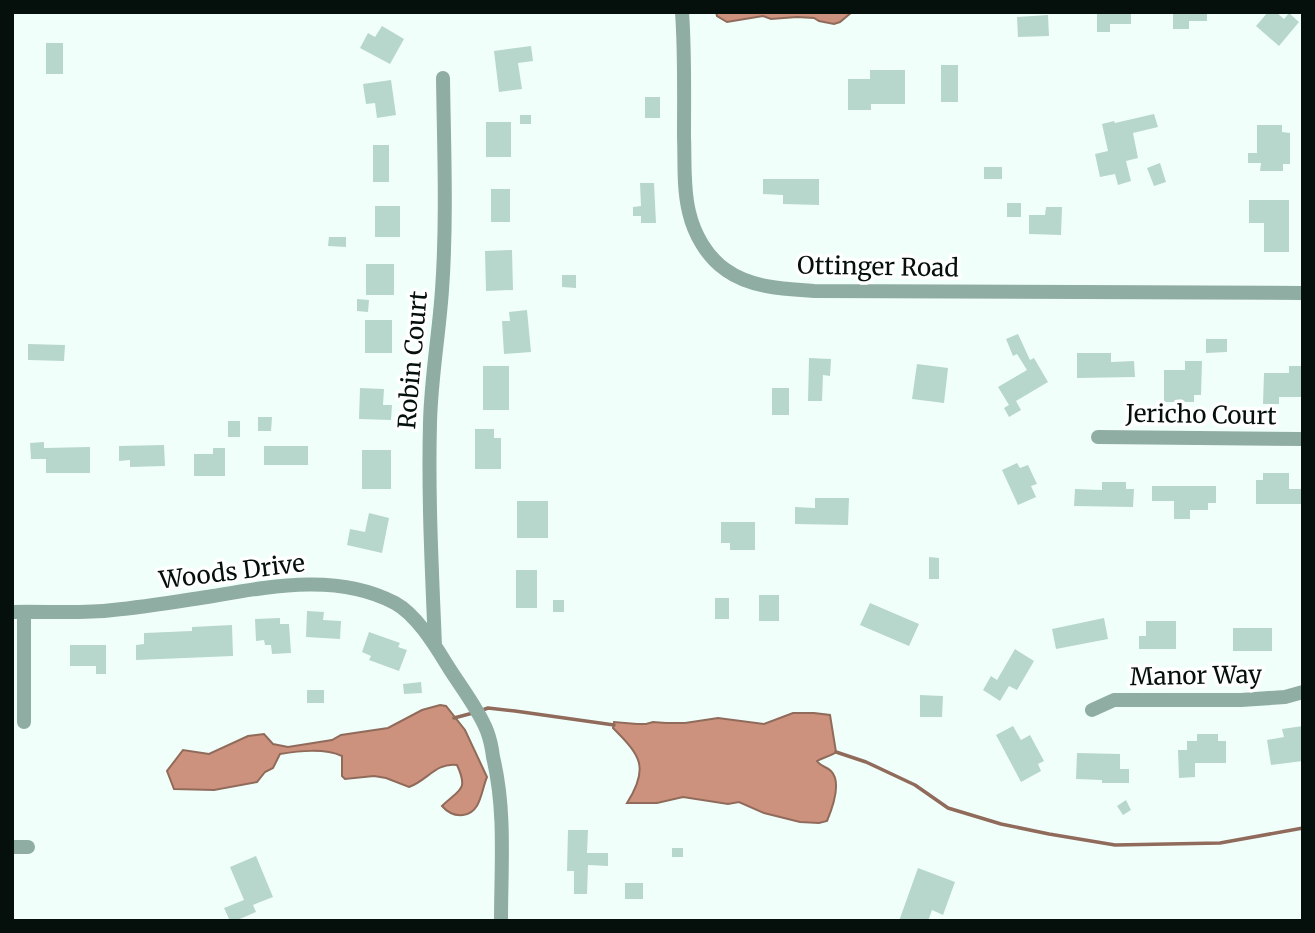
<svg xmlns="http://www.w3.org/2000/svg" width="1315" height="933" viewBox="0 0 1315 933" font-family="Merriweather,serif">
<style>
.water{fill:#cc927d;stroke:#906b5b;stroke-width:2}
.lines{fill:none;stroke-linecap:round;stroke-linejoin:round}
.stream{stroke:#906b5b;stroke-width:3.5}
.building{fill:#b7d7cc}
.minor{stroke:#90ada3;stroke-width:14}
.labels{text-anchor:middle;stroke-width:7;stroke-linejoin:round;paint-order:stroke}
.street-label{font-size:24px;fill:#05100d;stroke:#fff}
</style>
<rect width="100%" height="100%" fill="#f1fffa"/>
<path class="water" d="M716,12H852L840,22L834,24L819,21L814,18L797,17L771,19L763,16L727,22L717,16Z
M440,705L446,706L465,730L487,777C481,791 481,813 463,815C454,816 448,813 442,806C459,789 469,791 457,765C436,762 427,781 409,787L386,778L374,776L345,779L342,776V756C324,748 299,751 280,754L273,768L265,772L257,782L214,790L174,789L167,771L183,750L209,754L248,736L264,734L273,744L288,747L332,740L341,735L388,728L422,710Z
M793,713H814L830,715L836,752C830,757 823,757 817,761C821,767 826,766 831,771C842,782 832,809 827,821L819,823L800,822L764,813L739,802L728,804L683,797L657,803H627C650,767 640,755 613,728L614,722L637,724H646L653,722L666,723H685L718,718L764,724Z"/>
<g class="lines">
<path class="stream" d="M480,711L488,708L515,711L614,725
M454,718L473,713
M836,752L866,762L915,785L948,808L1001,824L1049,834L1115,845L1220,843L1303,828"/>
</g>
<path class="building" d="M1097,12H1131V24H1110V32H1097Z
M1173,12H1207V21H1189V29H1173Z
M1268,12H1276L1284,19L1289,13L1299,22L1279,46L1256,26Z
M1048,15L1049,36L1018,37L1017,17Z
M382,26L404,39L390,64L360,48L368,33L375,37Z
M46,43H63V74H46Z
M531,46L533,61L518,63L522,89L499,92L494,51Z
M941,65H958V102H941Z
M870,70H905V104H871V110H848V79H870Z
M391,80L396,115L377,118L375,103L366,104L363,84Z
M645,97H660V118H645Z
M1154,114L1158,127L1133,133L1138,158L1126,161L1131,181L1118,185L1115,174L1100,177L1095,154L1108,151L1102,124L1114,121L1115,123Z
M520,115H531V124H520Z
M486,122H511V157H486Z
M1257,125H1282V132L1290,133V164H1283V171H1260L1261,163H1248V153H1257Z
M373,145H389V182H373Z
M1160,163L1166,182L1154,186L1147,168Z
M984,167H1002V179H984Z
M763,179H819V205L783,204V195L763,194Z
M640,183H654L656,223H641V216H633V207L641,206Z
M491,189H510V222H491Z
M1249,200H1289V252H1264V223H1249Z
M1007,203H1021V217H1007Z
M375,206H400V237H375Z
M1046,207H1062L1061,235L1029,234V215H1045Z
M329,237H346V247L328,246Z
M512,250L513,290L486,291L485,251Z
M366,264H394V295H366Z
M562,275H576V288L562,287Z
M357,299L369,300L368,312L357,311Z
M527,310L531,352L504,354L502,321H510L509,312Z
M365,320H392V353H365Z
M1018,334L1030,360L1034,358L1048,382L1016,401L1021,410L1009,417L1004,408L1009,405L998,387L1027,370L1017,354L1013,356L1006,339Z
M1206,339H1227V352L1206,353Z
M28,344L65,345L64,361L28,360Z
M1077,353H1111V362L1134,361L1135,377L1077,378Z
M809,358L831,359L830,376L823,375L822,401H808Z
M1185,361H1202L1201,395H1194V402H1164V370H1185Z
M917,364L948,368L944,403L912,399Z
M483,366H509V410H483Z
M1289,366H1302V397H1279V404H1263L1264,373H1289Z
M360,388L384,389L383,405H392L391,420L359,419Z
M772,388H789V415H772Z
M258,417H272L271,431H258Z
M228,421H240V437H228Z
M475,429H494V438H501V469H475Z
M44,442V448L90,447V473H46V459H31L30,443Z
M164,445L165,466L130,467V460L119,461V446Z
M264,446H308V465H264Z
M213,448H225V476H194V454H213Z
M362,450H391V489H362Z
M1017,463L1020,468L1028,465L1037,484L1031,486L1036,497L1018,505L1002,470Z
M1263,473H1289V489H1302V504H1256V480H1263Z
M1102,482H1126V489H1134L1133,507L1074,506L1075,489L1102,490Z
M1152,486H1216V503H1208V510H1190V519H1174V501H1152Z
M815,498H849L848,525L795,524V507L815,508Z
M517,501H548V538H517Z
M369,513L389,518L382,553L347,545L350,529L365,532Z
M721,522H755V550H730V543H721Z
M929,557L939,558V579H929Z
M516,570H537V608H516Z
M759,595H779V621H759Z
M715,598H729V619H715Z
M553,600H564V612H553Z
M870,603L919,624L909,646L860,625Z
M307,611L324,612L323,620L341,621L340,639L306,637Z
M280,618V624H289L291,653L272,654L271,645H265L264,640L256,641L255,619Z
M1104,618L1108,639L1056,649L1052,629Z
M1146,621H1176V649H1139V636H1146Z
M232,625L233,656L136,660V645L144,644V633L192,631V627Z
M1233,628H1272V651H1233Z
M369,632L400,643L398,647L407,650L399,671L369,660L371,656L362,652Z
M70,645H106V674H96V666H70Z
M1015,649L1034,661L1017,690L1009,686L1000,701L983,690L991,676L997,680Z
M421,682L422,693L404,694L403,684Z
M307,690H324V703H307Z
M920,695L943,696L942,717H920Z
M1013,726L1021,740L1030,735L1044,761L1038,764L1041,771L1021,782L996,735Z
M1303,726V761L1271,765L1267,740L1284,737L1282,729Z
M1197,734H1218V741H1226V763H1195V777L1179,778L1178,750H1187V741H1197Z
M1077,753L1120,754V769H1129V783H1102V780L1076,779Z
M1126,800L1131,810L1123,815L1117,806Z
M568,830H588L587,853H608V866L588,865L587,894H574V871H567Z
M672,848H683V857H672Z
M256,856L273,897L253,905L256,912L235,921H230L224,908L244,900L230,867Z
M918,868L955,882L943,915L932,910L928,921H899Z
M625,883H643V899H625Z"/>
<g class="lines">
<path class="minor" d="M682,12C685,54 684,95 684,136C685,161 683,188 689,212C694,234 707,257 726,270C751,288 785,289 814,291L1303,293
M1098,437L1303,439
M12,612C46,611 80,614 113,610C146,607 180,601 213,596C272,586 339,573 395,603C417,615 436,647 449,668C461,687 479,710 487,731C490,739 492,748 493,757C506,810 501,867 501,921
M24,612V722
M435,646C432,572 428,497 430,423C431,378 439,334 442,290C447,220 444,148 443,78
M1092,710L1114,700H1241L1285,697L1303,692
M12,847H28"/>
</g>
<g class="labels">
<g class="street-label">
<text transform="translate(878 267) rotate(1)" y="8">Ottinger Road</text>
<text transform="translate(413 360) rotate(-85)" y="8">Robin Court</text>
<text transform="translate(1201 415) rotate(1)" y="8">Jericho Court</text>
<text transform="translate(232 572) rotate(-7)" y="8">Woods Drive</text>
<text transform="translate(1196 676) rotate(-1)" y="8">Manor Way</text>
</g>
</g>
<rect width="1315" height="933" fill="none" stroke="#05100d" stroke-width="28"/>
</svg>
